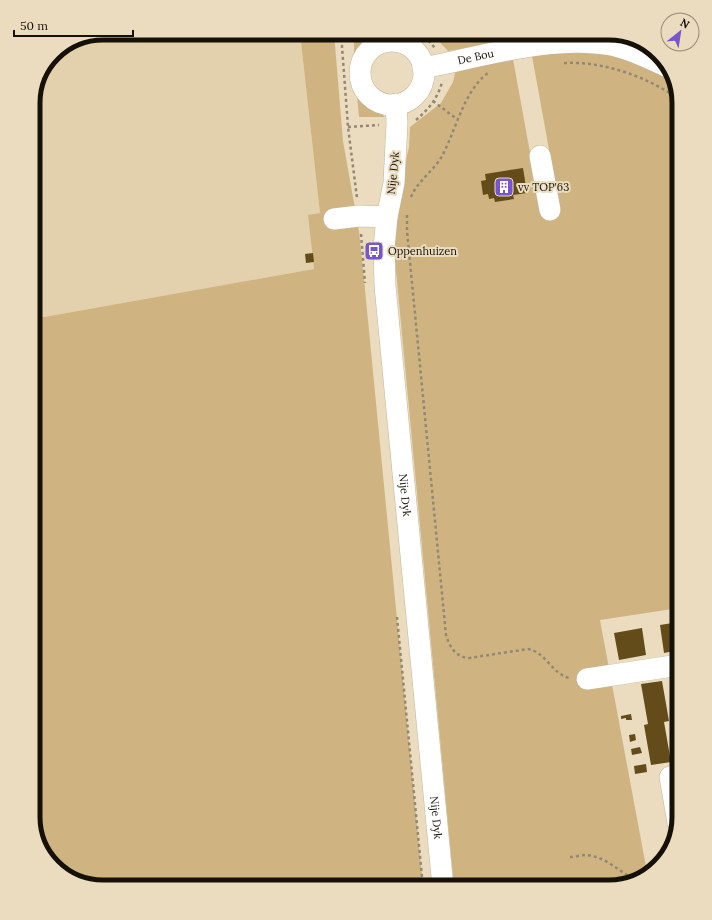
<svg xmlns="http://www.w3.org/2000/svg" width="712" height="920" viewBox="0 0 712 920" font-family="Lora,serif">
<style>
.built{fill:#e3d0ad}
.green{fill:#cfb481}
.building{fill:#644c1a}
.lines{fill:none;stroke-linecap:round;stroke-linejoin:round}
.minor-casing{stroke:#c3b59a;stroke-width:22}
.path{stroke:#938873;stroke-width:2.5;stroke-dasharray:3 3;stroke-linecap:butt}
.minor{stroke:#fff;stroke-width:21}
.labels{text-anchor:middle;stroke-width:4;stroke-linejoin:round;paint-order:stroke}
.street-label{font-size:11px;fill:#161107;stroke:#ebdcc0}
.poi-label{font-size:11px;fill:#161107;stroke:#ebdcc0;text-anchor:start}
.rim{fill:none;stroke:#161107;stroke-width:5}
</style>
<rect width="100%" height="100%" fill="#ebdcc0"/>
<path class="built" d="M103,33H300L320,214L308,216L314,269L33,319V98L40,72L57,51Z"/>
<path class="green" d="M300,33H334L343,141L359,231L364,279L423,887H103L68,878L45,856L33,817V319L314,269L308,215L320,213Z
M376,33L361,52L354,69V34Z
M431,33H571L540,36L448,51Z
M615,52L671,76L679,103V608L600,620L647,872L638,876L637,878L609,887H454L394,249V213L409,147L410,127L441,103L453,82L456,69L513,59L541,213L560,210L532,56L554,53Z
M356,85C363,98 374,107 385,117H359Z"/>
<path class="building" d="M523,168L527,193L513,195L514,199L495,202L494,198L489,199L488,194L483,195L481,181L486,180L485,174Z
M313,253L314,262L306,263L305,254Z
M679,622V650L664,653L660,625Z
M642,628L646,655L619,660L614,633Z
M662,681L669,721L664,722L671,762L651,765L644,725L648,724L641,684Z
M631,714L632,720H626V718L621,719V716Z
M635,734L636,740L630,742L629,735Z
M640,747L642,753L632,755L631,749Z
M646,764L647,772L635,774L634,766Z"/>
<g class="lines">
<g class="minor-casing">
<g id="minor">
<circle cx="392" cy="73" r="32"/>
<path id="s1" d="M423,68C480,57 553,34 611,45C631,49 650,59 668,67"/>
<path id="s2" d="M396,104L397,123L394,183L387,217L384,248L385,286L443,887"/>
<path d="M540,156L550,210"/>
<path d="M334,219L359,216L387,217"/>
<path d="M587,679L679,665"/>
<path d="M678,823L670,777L679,775"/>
</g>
</g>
<path class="path" d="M341,33L348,127L357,198
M419,33L427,39L435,48
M564,63C602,61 646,76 677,98
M433,101L458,120
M416,120C428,110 438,98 442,82
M348,127L379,125
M411,197C417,182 432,172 441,158C455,133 464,90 488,73
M407,215V231L446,635C450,648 456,657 469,658L528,649C547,653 551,673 569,678
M361,234L365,283
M397,617L423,887
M570,857C575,857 581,855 586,855C605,856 618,871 634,879"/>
<use href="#minor" class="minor"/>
</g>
<defs>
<g id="building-square" transform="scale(1)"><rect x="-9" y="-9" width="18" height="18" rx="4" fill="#7854ce" stroke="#ebdcc0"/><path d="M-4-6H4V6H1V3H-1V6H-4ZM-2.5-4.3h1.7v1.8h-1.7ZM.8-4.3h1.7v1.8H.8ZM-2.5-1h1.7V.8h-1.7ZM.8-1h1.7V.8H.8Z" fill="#fff"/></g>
<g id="bus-square" transform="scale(1)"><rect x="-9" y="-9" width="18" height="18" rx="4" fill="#7854ce" stroke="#ebdcc0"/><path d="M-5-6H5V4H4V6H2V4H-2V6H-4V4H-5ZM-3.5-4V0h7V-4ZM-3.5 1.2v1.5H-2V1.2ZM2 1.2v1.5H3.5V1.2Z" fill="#fff"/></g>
</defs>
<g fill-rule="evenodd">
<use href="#building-square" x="504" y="187"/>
<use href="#bus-square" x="374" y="251"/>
</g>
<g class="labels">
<g class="street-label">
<text dy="4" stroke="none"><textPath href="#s1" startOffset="54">De Bou</textPath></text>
<text transform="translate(393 173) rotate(-84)" y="4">Nije Dyk</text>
<text dy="4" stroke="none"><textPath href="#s2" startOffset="393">Nije Dyk</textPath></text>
<text dy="4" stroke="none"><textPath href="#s2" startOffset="717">Nije Dyk</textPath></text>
</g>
<g class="poi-label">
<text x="518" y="191">vv TOP'63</text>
<text x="388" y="255">Oppenhuizen</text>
</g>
</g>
<path d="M0 0H712V920H0ZM103 40H609A63 63 0 0 1 672 103V817A63 63 0 0 1 609 880H103A63 63 0 0 1 40 817V103A63 63 0 0 1 103 40Z" fill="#ebdcc0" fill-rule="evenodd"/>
<path class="rim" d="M103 40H609A63 63 0 0 1 672 103V817A63 63 0 0 1 609 880H103A63 63 0 0 1 40 817V103A63 63 0 0 1 103 40Z"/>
<g transform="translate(680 32) rotate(30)"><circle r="19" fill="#ebdcc0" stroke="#968b76"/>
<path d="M0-3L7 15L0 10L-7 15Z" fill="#7854ce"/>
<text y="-6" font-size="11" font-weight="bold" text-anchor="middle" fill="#161107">N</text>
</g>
<path d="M14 30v6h119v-6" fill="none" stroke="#161107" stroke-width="2"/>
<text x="20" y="30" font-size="12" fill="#161107" stroke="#ebdcc0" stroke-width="3" paint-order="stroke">50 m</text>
</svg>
